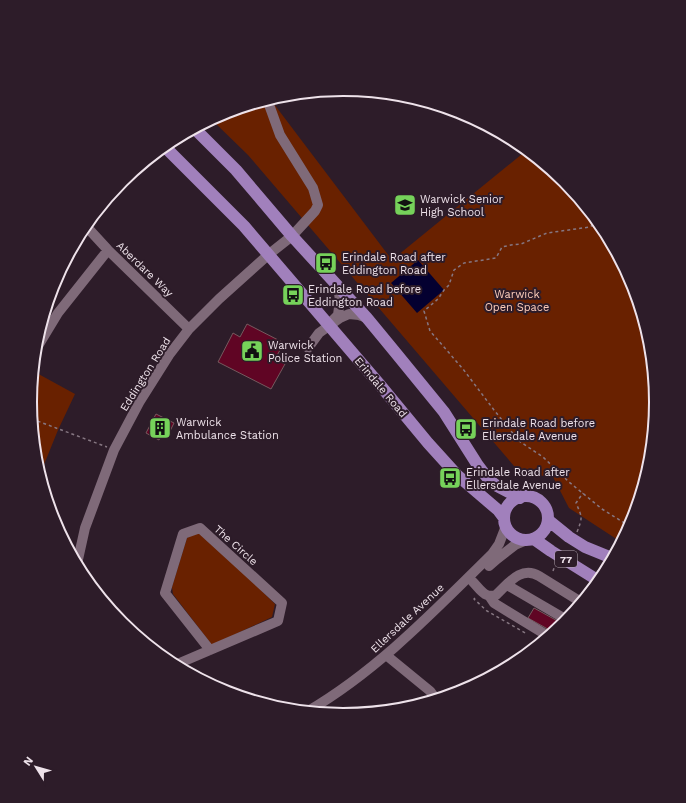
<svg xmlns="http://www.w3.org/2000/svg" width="686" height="803" viewBox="0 0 686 803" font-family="'Work Sans',sans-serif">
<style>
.green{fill:#692100}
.water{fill:#040030}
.building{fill:#600524;stroke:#755a5e}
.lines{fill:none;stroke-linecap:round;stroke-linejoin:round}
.path{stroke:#867782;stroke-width:1.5;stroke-dasharray:3 3;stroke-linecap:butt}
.minor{stroke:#7f6a79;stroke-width:10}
.major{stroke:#a180bc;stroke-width:12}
.labels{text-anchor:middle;stroke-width:4;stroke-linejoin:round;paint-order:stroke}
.shield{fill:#2d1c29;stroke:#b4a7b0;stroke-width:1}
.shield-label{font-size:10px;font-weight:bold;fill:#eee2ea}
.poi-label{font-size:11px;fill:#eee2ea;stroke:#2d1c29;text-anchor:start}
.street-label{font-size:11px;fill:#eee2ea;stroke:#2d1c29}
.park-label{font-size:11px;fill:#fcccba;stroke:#2d1c29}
.rim{fill:none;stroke:#eee2ea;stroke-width:2}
</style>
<rect width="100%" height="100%" fill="#2d1c29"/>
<path class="green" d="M276,96L271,100L392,260L527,150L564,180L603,228L632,282L650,341L656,402L650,463L632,521L621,542L569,508L553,477L520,473L248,155L211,119L223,112Z
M33,371L75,394L58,430L41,472L39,471L36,462L30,401Z
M201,532L275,604L272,617L212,645L173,594L172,587L187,538L195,533Z"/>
<path class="water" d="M418,260L444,290L417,313L391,283Z"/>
<path class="building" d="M247,324L284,343L275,359L285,364L271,389L218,362L233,333L240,337Z
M156,414L174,423L169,433L164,430L159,440L146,433Z
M534,608L563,624L553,632L528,618Z"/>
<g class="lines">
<path class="path" d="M598,221L590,227L547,233L521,244L511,245L502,247L496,258L464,263L454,270L449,285L444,290L438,299L424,311L430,331L463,369L494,410L519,441L543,457L569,482L602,509L626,524L630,526
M32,419L107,447
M577,532C583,517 582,517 576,503L583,493
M553,571L555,565
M475,598L474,599L487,611L527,634"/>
<path class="minor" d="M85,225L108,250L189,329
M331,322L338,315L340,300L338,287
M308,348L319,333L340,318L349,314L359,315L367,318
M35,351L58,313L108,250
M77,564L85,528L114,450L140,401L169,355L189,329L219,299L268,255L292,236L315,211L318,205L313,188L280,135L267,99
M489,566L497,559L515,545L527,540
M473,582C480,589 485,599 496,595C508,584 521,565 539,576L581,602
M507,585L567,620
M490,597L494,603L548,636
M386,655L430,691L436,699
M175,665L278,621L282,603L200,528L183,534L165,593L210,650
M308,711C378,670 434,611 492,554L499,544L506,526"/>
<path class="major" d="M194,128L236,170L292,236L367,318L395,352L444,412L477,464L489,480L497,486L520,498
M164,146L244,226L380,385L428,443L457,475L498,510L504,518
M504 518a22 22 0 1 1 44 0a22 22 0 1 1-44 0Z
M548,520L569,537L585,547L612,558
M534,539L551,551L599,581"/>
</g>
<defs>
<g id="school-square" transform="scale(1.15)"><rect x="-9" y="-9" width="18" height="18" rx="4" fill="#76d25a" stroke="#2d1c29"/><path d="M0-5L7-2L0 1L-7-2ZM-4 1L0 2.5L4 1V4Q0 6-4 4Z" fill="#111"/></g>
<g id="bus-square" transform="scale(1.15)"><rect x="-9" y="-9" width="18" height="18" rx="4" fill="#76d25a" stroke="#2d1c29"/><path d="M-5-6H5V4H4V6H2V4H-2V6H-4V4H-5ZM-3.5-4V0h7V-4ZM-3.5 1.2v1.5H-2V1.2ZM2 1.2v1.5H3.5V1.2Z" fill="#111"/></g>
<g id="civic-square" transform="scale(1.15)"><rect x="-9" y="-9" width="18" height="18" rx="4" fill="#76d25a" stroke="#2d1c29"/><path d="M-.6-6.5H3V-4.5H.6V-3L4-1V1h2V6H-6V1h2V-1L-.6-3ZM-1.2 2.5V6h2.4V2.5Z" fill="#111"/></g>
<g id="building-square" transform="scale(1.15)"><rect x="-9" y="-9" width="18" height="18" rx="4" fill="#76d25a" stroke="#2d1c29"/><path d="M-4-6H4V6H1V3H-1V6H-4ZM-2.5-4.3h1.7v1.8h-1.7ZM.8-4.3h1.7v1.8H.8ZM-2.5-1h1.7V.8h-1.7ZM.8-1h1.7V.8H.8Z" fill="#111"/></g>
</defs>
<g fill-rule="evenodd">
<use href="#school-square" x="405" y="205"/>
<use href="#bus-square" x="326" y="263"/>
<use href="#bus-square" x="293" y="295"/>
<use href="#civic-square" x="252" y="351"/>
<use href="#building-square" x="160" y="428"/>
<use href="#bus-square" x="466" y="429"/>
<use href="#bus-square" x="450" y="478"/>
</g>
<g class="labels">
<rect class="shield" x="555" y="551" width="22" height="16" rx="3"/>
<g class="shield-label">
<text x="566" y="563">77</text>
</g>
<g class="poi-label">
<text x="420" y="203">Warwick Senior<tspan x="420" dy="13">High School</tspan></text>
<text x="342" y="261">Erindale Road after<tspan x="342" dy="13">Eddington Road</tspan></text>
<text x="308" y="293">Erindale Road before<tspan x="308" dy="13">Eddington Road</tspan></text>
<text x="268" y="349">Warwick<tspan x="268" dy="13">Police Station</tspan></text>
<text x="176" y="426">Warwick<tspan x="176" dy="13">Ambulance Station</tspan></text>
<text x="482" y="427">Erindale Road before<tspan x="482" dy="13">Ellersdale Avenue</tspan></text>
<text x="466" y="476">Erindale Road after<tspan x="466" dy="13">Ellersdale Avenue</tspan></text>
</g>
<g class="street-label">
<text transform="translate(145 269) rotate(44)" y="4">Aberdare Way</text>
<text transform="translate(145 374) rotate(-58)" y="4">Eddington Road</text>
<text transform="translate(381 387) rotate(50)" y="4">Erindale Road</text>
<text transform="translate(236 545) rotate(42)" y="4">The Circle</text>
<text transform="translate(407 618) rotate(-43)" y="4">Ellersdale Avenue</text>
</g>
<g class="park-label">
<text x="517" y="298">Warwick<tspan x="517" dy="13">Open Space</tspan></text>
</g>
</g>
<path d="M0 0H686V803H0ZM37 402a306 306 0 1 1 612 0a306 306 0 1 1-612 0Z" fill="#2d1c29" fill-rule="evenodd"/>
<path class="rim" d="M37 402a306 306 0 1 1 612 0a306 306 0 1 1-612 0Z"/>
<g transform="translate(36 767) rotate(307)" stroke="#2d1c29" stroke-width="3" paint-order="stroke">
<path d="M0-3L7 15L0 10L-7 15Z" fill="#eee2ea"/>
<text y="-6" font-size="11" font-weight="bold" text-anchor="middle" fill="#eee2ea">N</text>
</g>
</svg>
